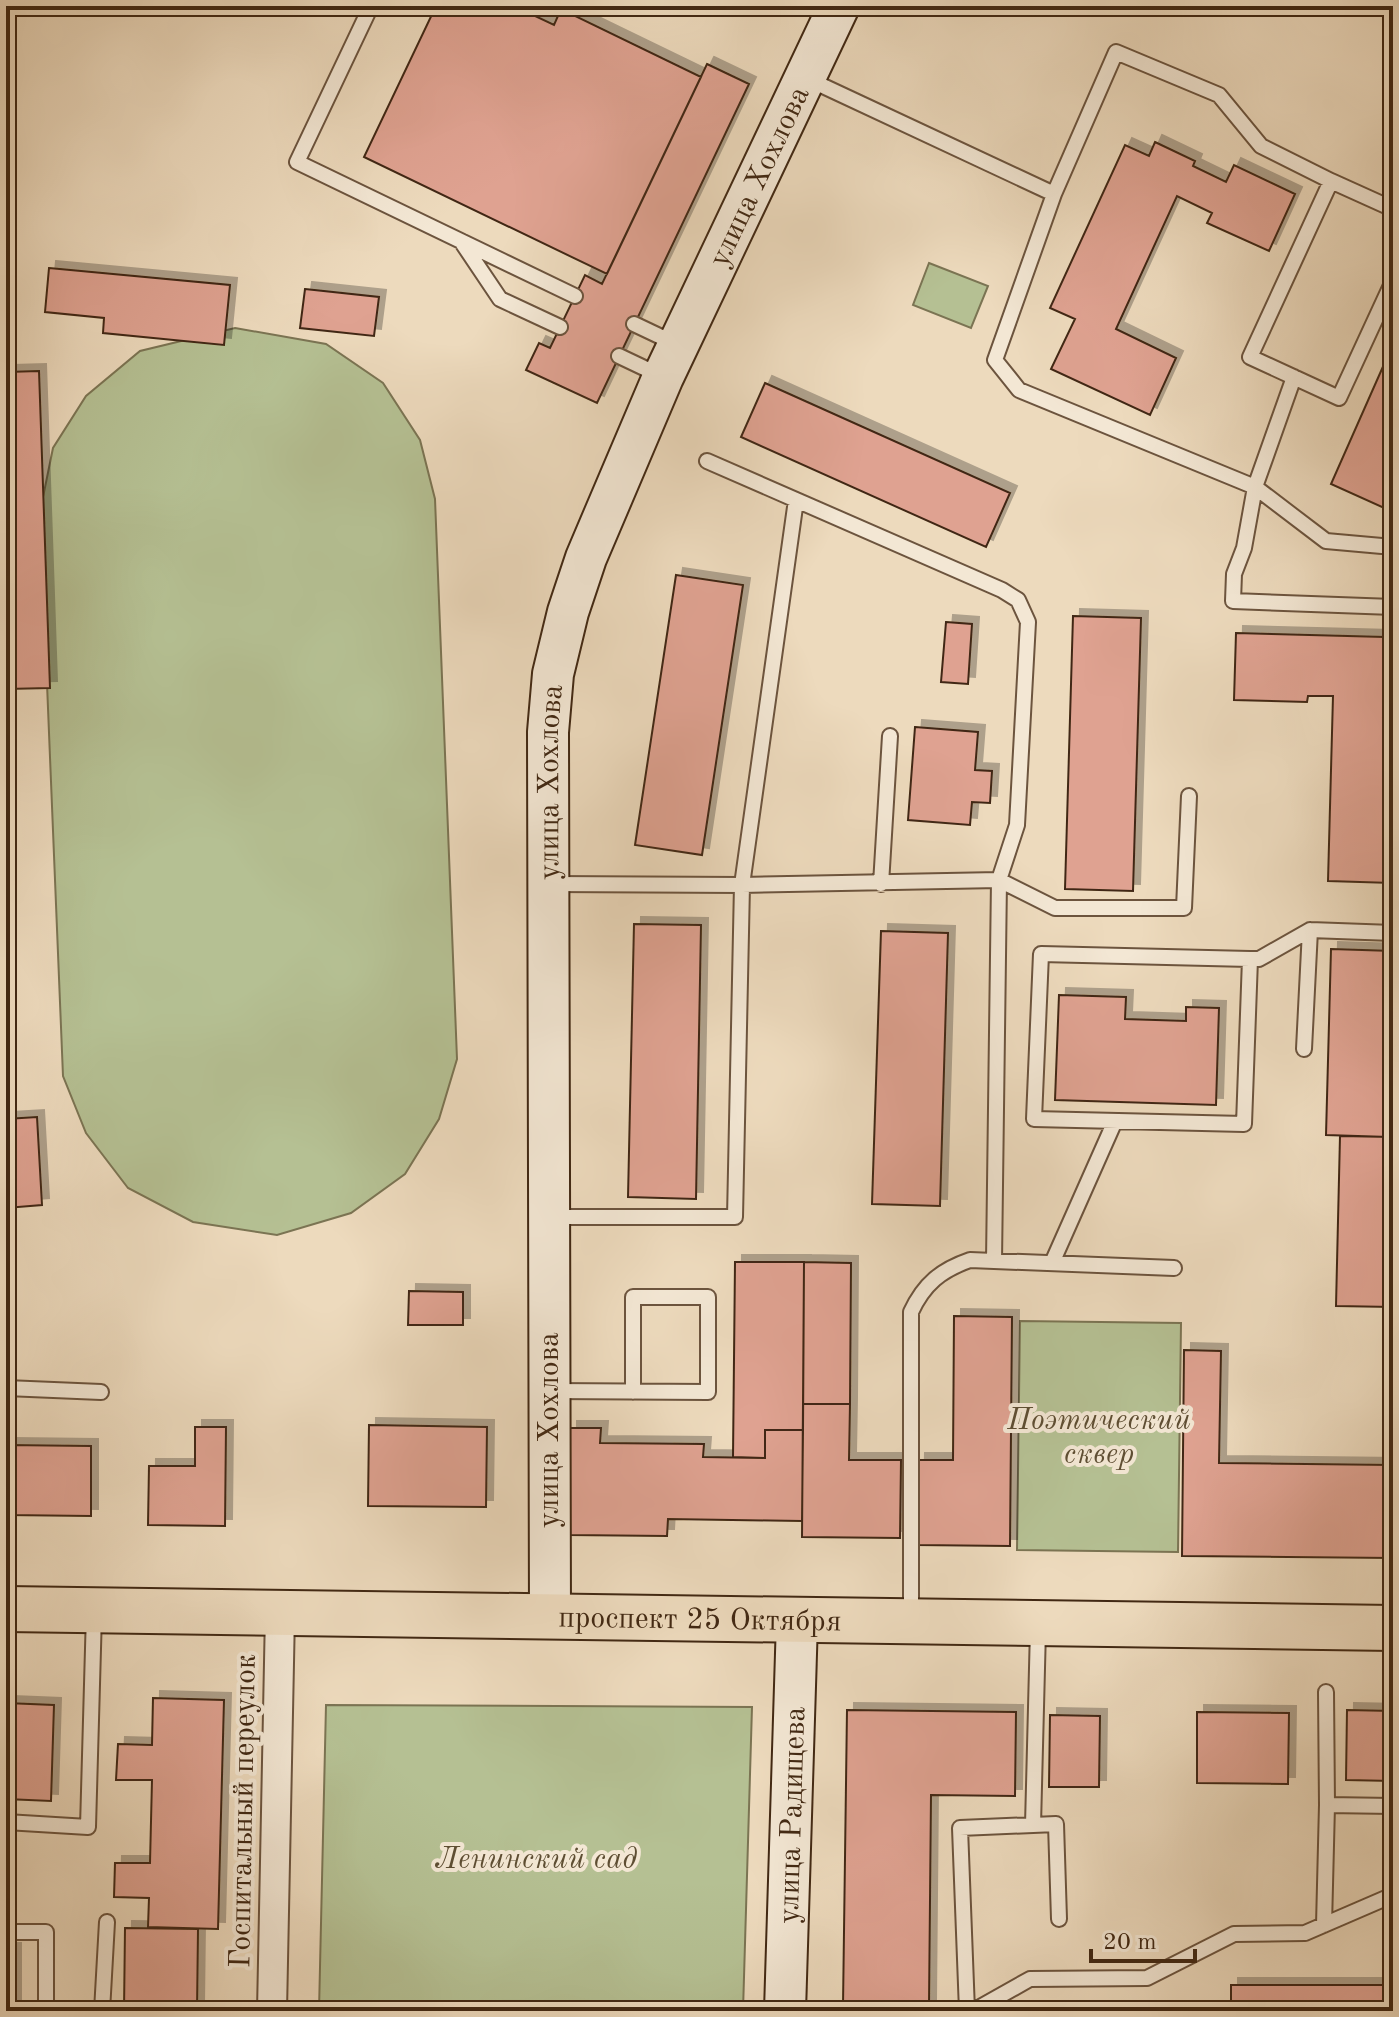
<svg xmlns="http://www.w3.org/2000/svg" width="1399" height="2017" viewBox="0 0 1399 2017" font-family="'Old Standard TT',serif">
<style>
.green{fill:#b5c093;stroke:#7b7453;stroke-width:2}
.building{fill:#dfa291;stroke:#412813;stroke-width:2;filter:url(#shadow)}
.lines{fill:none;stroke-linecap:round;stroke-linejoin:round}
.lane-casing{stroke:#6c543e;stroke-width:18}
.street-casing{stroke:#6c543e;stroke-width:32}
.secondary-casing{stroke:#412813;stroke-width:44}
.primary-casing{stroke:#412813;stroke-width:48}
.lane{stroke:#f3e7d4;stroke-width:14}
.street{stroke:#f3e7d4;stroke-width:28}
.secondary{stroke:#f3e7d4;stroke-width:40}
.primary{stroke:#eddabd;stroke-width:44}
.labels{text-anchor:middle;stroke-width:8;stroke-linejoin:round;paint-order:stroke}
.street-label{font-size:30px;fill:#412813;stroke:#f3e7d4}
.park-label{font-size:30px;font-style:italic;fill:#5e4e33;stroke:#f3e7d4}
</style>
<defs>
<filter id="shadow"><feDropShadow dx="7" dy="-7" stdDeviation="0" flood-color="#0004"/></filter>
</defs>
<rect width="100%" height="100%" fill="#eddabd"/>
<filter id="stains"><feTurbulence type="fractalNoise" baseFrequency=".0025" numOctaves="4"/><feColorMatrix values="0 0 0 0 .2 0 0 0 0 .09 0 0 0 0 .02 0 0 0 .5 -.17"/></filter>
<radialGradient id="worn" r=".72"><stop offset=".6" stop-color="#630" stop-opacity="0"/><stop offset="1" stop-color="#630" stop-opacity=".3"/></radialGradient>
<path class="green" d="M929,263L988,286L971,328L913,305Z
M235,328L326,344L383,383L420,440L435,499L457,1059L439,1119L405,1174L351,1213L277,1235L193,1222L128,1188L86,1133L63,1076L40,512L53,448L86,396L140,351Z
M1020,1321L1181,1323L1178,1552L1017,1550Z
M326,1705L752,1707L743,2011H319Z"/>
<path class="building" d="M436,6H514L554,25L561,9L701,77L607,274L364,157Z
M707,64L749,84L597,403L526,370L539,343L550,348L585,275L602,284Z
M1155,142L1195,161L1193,166L1226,182L1234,165L1295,194L1269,251L1207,223L1212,213L1177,196L1116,329L1176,358L1150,415L1051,369L1075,319L1050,308L1125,145L1149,156Z
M49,268L230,285L224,345L103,333L104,318L45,312Z
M305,289L379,297L374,336L300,328Z
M1393,344V512L1331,484Z
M39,371L50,688L6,689V372Z
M765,383L1010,493L986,547L741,437Z
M676,575L743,585L702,855L635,845Z
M1073,616L1141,618L1133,891L1065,889Z
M946,622L972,624L968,684L941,682Z
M1236,633L1385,637L1383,717L1393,718L1392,883L1328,881L1333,696H1308L1307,702L1234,700Z
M915,727L978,732L975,770L992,771L990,803L972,802L970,825L908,820Z
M634,924L701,925L696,1199L628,1197Z
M881,931L948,933L940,1206L872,1204Z
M1331,949L1393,951L1389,1137L1326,1135Z
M1059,995L1126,997L1125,1019L1186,1021V1007L1219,1008L1216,1105L1055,1100Z
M37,1117L42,1205L6,1208V1119Z
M1340,1136L1393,1137V1307L1336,1306Z
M735,1262H804L803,1430H765V1458L733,1457Z
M804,1262L851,1263L850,1404H803Z
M409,1291L463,1292V1325H408Z
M954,1316L1012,1317L1010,1546L916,1545L918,1460H953Z
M1184,1350L1221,1351L1219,1463L1393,1465V1558L1182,1556Z
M803,1404H850L849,1460H901L900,1538L802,1537Z
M369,1425L487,1427L486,1507L368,1506Z
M195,1427H226L225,1526L148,1525L149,1466H195Z
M570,1428H601L600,1443L704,1444L703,1457L765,1458V1430H803L802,1521L668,1519L667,1536L569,1535Z
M6,1445L91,1446V1516L6,1515Z
M153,1698L224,1700L218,1929L148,1927L149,1898L114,1897L115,1863H150L152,1780H116L118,1744L152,1745Z
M6,1703L54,1705L51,1801L6,1799Z
M847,1710L1016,1712L1015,1796L931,1795L929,2007L843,2006Z
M1347,1710L1393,1711V1781L1346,1780Z
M1197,1712L1289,1713L1288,1784L1197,1783Z
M1050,1715L1100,1716L1099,1787H1049Z
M125,1928L198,1929L197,2011H124Z
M6,1950H14V2011H6Z
M1231,1985H1393V2011H1231Z"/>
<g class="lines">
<g class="lane-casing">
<path id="lane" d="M371,6L297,162L575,296
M808,79L1054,194
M1331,181L1250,357L1339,398L1393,281
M1393,209L1331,181L1261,146L1219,95L1116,52L1054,194L995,360L1019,390L1255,487L1326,541L1393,547
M461,241L500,299L560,327
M634,324L674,343
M619,356L659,375
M1294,377L1255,487L1244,548L1234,574L1233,601L1393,607
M707,461L1002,590L1018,600L1028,622L1017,825L999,880L994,1261
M551,884L742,885L999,880L1055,908H1184L1189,796
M881,884L890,736
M1250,959L1244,1124L1034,1119L1041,954L1250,959H1259L1310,930L1393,933
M1304,1049L1310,930
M552,1217H735L742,885L796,500
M1052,1263L1115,1121
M6,1388L101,1392
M552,1391C604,1391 656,1392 708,1392V1297H633V1392
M911,1617V1312C924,1284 941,1270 970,1260L1174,1268
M1326,1692L1327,1805
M6,1822L88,1827L94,1613
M1033,1825L1038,1629
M1324,1925L1327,1805L1393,1806
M6,1932H46V2011
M102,2011L107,1922
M967,2011L960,1828L1056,1824L1059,1919
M973,2011L1030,1979L1147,1978L1234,1934L1305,1933L1393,1895"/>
</g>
<g class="street-casing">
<path id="street" d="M272,2011L280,1613"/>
</g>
<g class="secondary-casing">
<g id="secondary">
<path id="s1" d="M550,1618L548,732L553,674L568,612L586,558L663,377L839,6"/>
<path id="s2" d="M785,2011L797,1621"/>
</g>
</g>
<g class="primary-casing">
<g id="primary">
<path id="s3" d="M6,1609L1393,1628"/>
</g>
</g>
<use href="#lane" class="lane"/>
<use href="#street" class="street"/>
<use href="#secondary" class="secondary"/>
<use href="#primary" class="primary"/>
</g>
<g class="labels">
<g class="street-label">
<text dy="10" stroke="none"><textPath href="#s1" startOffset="1484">улица Хохлова</textPath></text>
<text dy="10" stroke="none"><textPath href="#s1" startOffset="836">улица Хохлова</textPath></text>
<text transform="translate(548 1430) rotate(-90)" y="10">улица Хохлова</text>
<text dy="10" stroke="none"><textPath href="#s3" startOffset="694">проспект 25 Октября</textPath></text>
<text transform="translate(242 1811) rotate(-89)" y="10">Госпитальный переулок</text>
<text dy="10" stroke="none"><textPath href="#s2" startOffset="196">улица Радищева</textPath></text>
</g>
<g class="park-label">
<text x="1099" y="1429">Поэтический<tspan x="1099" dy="34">сквер</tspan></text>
<text x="536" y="1868">Ленинский сад</text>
</g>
</g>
<rect width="1399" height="2017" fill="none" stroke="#eddabd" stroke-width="32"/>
<rect x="8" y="8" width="1383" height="2001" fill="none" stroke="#412813" stroke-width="4"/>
<rect x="16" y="16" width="1367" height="1985" fill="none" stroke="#412813" stroke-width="2"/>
<path d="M1091 1949v12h104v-12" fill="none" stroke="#412813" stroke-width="4"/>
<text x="1103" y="1949" font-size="24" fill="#412813" stroke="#f3e7d4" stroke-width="6" paint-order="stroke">20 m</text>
<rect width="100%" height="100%" filter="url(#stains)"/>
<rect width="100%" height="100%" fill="url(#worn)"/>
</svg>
